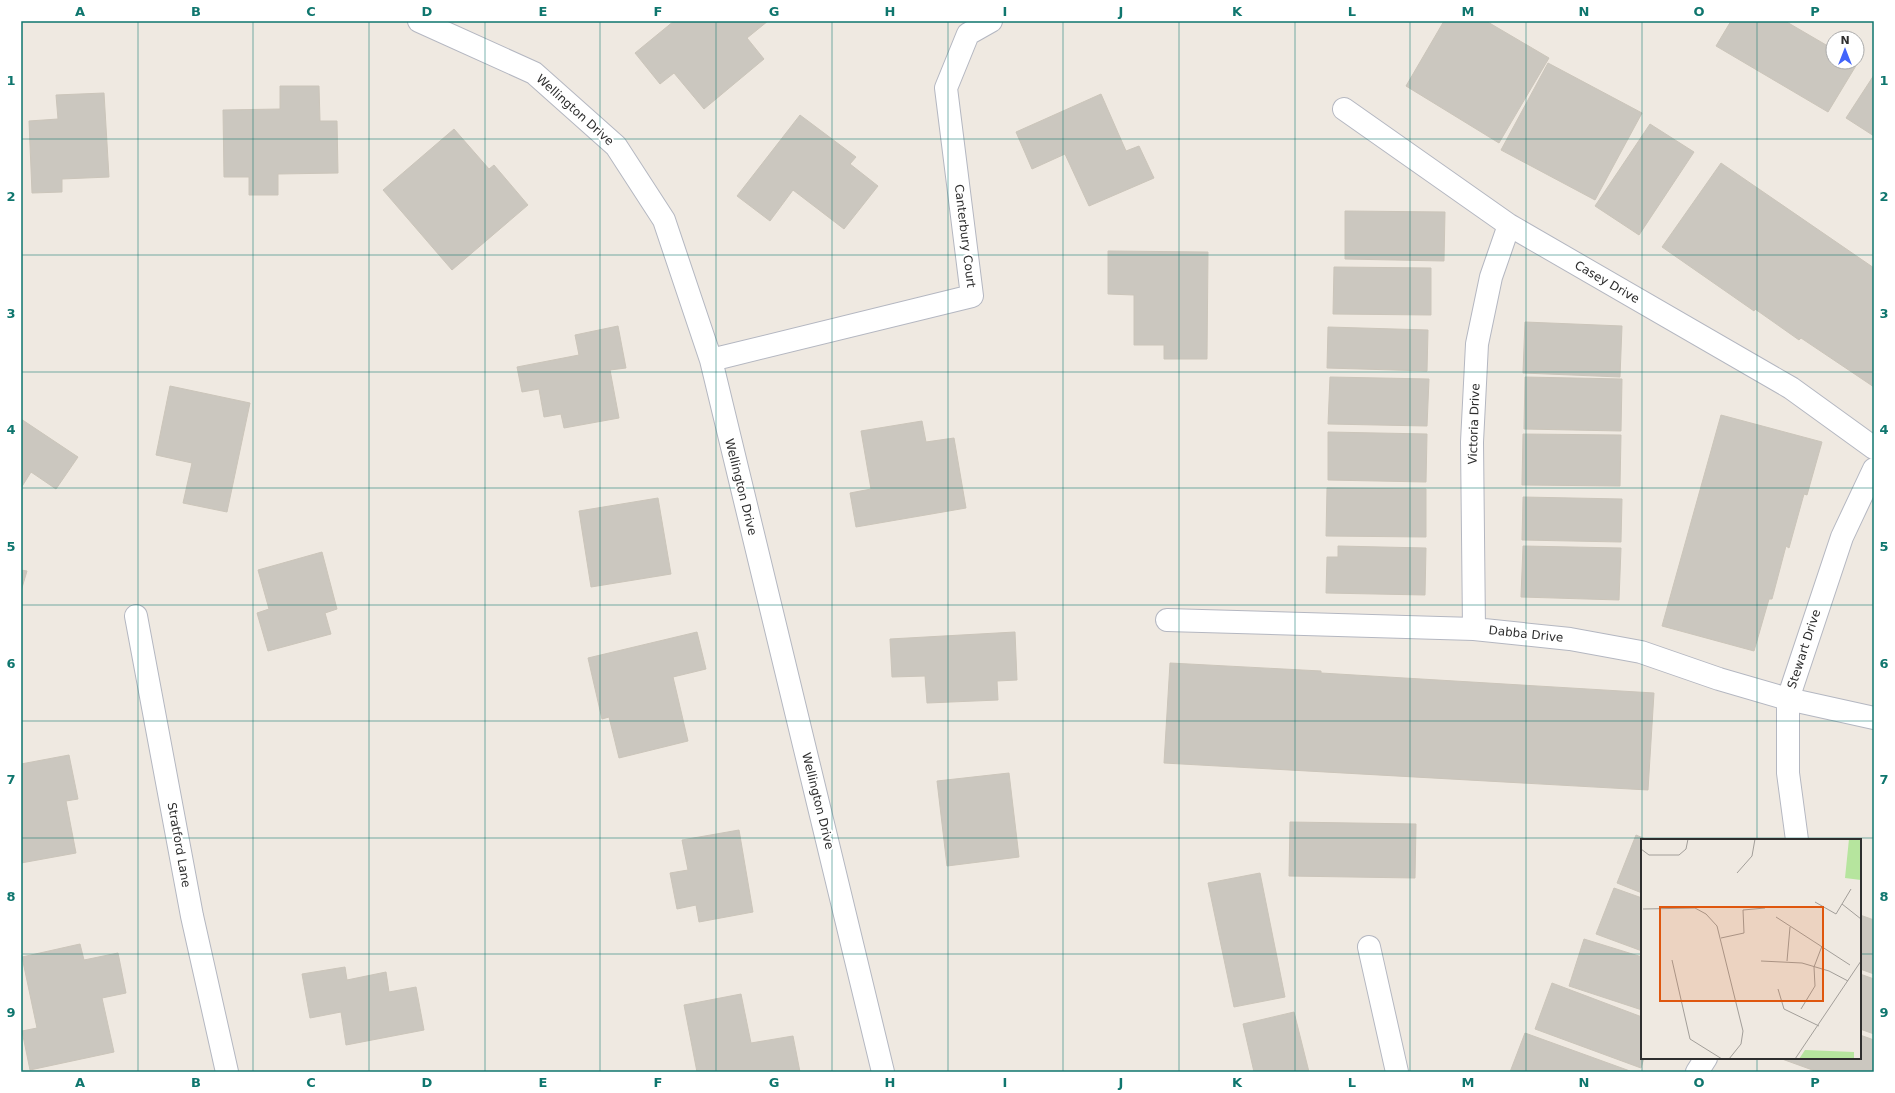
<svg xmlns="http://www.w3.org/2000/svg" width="1895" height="1093" viewBox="0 0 1895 1093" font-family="'DejaVu Sans',sans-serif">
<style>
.building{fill:#cbc7bf;stroke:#cbc5ba}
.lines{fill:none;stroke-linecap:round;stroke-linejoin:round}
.minor-casing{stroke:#b4b7c1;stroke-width:24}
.minor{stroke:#fff;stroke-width:22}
.grid{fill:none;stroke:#0f766e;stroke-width:1;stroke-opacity:0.55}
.labels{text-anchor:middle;stroke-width:4;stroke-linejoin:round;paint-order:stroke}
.street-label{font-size:12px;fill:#2e2e2e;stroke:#fff}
.inset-road{fill:none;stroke:#a29e99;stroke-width:1}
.view{fill:#df570e;fill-opacity:0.15;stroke:#df570e;stroke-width:2}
.inset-edge{fill:none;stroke:#2e2e2e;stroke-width:2}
.neatline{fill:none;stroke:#0f766e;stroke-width:1.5}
.grid-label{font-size:13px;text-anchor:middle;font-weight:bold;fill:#0f766e}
</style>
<rect width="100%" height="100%" fill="#efe9e1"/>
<path class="building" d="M674,21H768L747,38L764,59L704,109L674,73L660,84L635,53Z
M1444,21H1486L1549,58L1499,143L1406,86Z
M1731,21H1785L1833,49V62L1857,64L1828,112L1716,46Z
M1548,63L1642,113L1595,200L1501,150Z
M1874,75V136L1846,118Z
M280,86H319L320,121H337L338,173L278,174V195H249V177H224L223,110L280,109Z
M104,93L109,177L62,179V192L32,193L29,121L58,119L56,95Z
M1101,94L1126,151L1139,146L1154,178L1089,206L1065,154L1032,169L1016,132Z
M800,115L856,157L850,164L878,186L844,229L793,190L770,221L737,196Z
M1650,124L1694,152L1639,235L1595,206Z
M454,129L489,169L494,165L528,205L452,270L383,190Z
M1721,163L1874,268V387L1801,338L1799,340L1755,309L1754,311L1662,247Z
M1345,211L1445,212L1444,261L1345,259Z
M1108,251L1208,252L1207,359H1164V345H1134V295L1108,294Z
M1334,267L1431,268V315L1333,314Z
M1525,322L1622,326L1620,377L1523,373Z
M618,326L626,368L610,370L619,418L564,428L561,414L544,417L539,389L522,392L517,367L579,355L575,335Z
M1328,327L1428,330L1427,371L1327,368Z
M1330,377L1429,379L1427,426L1328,424Z
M1525,377L1622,379L1621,431L1524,429Z
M170,386L250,403L227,512L183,503L192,463L156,455Z
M1721,415L1822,442L1807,495L1804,494L1789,548L1786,546L1772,599H1769L1754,651L1662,626Z
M21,419L78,457L56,489L31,472L21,488Z
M922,421L926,442L954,438L966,508L856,527L850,493L871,489L861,431Z
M1328,432L1427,434L1426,482L1328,480Z
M1523,434L1621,435L1620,486L1522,485Z
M1327,488L1426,489V537L1326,536Z
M1523,497L1622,499L1621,542L1522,540Z
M658,498L671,574L591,587L579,511Z
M1338,546L1426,548L1425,595L1326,593L1327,557H1338Z
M1523,546L1621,548L1619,600L1521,597Z
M322,552L337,609L325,613L331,634L268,651L257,613L269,609L258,570Z
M21,570L27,571L21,591Z
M697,632L706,669L673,677L688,741L619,758L609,717L602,719L588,658Z
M1015,632L1017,680L997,681L998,700L927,703L925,676L892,677L890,639Z
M1170,663L1321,671V673L1654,693L1648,790L1164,763Z
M69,755L78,799L66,801L76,853L21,863V764Z
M1009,773L1019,857L947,866L937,781Z
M1290,822L1416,824L1415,878L1289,876Z
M739,830L753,912L699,922L696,905L677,909L670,873L688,870L682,840Z
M1636,835L1648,840H1642V893L1617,883Z
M1260,873L1285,997L1234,1007L1208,883Z
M1614,888L1642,898V951L1596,934Z
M1860,915L1874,920V974L1860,969Z
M1584,939L1642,957V1010L1569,986Z
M80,944L84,960L118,953L126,993L102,998L114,1052L30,1070L22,1031L37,1028L22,957Z
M345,967L347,980L386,972L389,992L416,987L424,1030L346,1045L341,1012L310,1018L302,974Z
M1860,974L1874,979V1034L1860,1029Z
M1552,983L1642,1017V1058H1644L1641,1068L1535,1029Z
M741,994L751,1043L793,1036L800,1072H697L684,1005Z
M1294,1012L1309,1072H1254L1243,1024Z
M1525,1033L1630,1071V1072H1510Z
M1860,1035L1874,1040V1072H1818L1782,1059L1860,1058Z"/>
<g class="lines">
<g class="minor-casing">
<path id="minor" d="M419,21L534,73L616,146L664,220L711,360L883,1072
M1344,109L1509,225L1791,388L1874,448
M711,360L972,296L946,88L968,34L991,21
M136,616L192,916L227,1072
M1167,620L1474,629L1570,639L1641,652L1719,679L1788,699L1874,718
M1474,629L1472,442L1477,344L1491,277L1509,225
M1797,840L1788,773V699L1842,537L1874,469
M1369,947L1397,1072
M1697,1072L1706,1058"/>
</g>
<use href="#minor" class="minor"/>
</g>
<path class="grid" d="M138,21V1072M253,21V1072M369,21V1072M485,21V1072M600,21V1072M716,21V1072M832,21V1072M948,21V1072M1063,21V1072M1179,21V1072M1295,21V1072M1410,21V1072M1526,21V1072M1642,21V1072M1757,21V840M21,139H1874M21,255H1874M21,372H1874M21,488H1874M21,605H1874M21,721H1874M21,838H1874M21,954H1642M1860,954H1874M1757,1058V1072"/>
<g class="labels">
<g class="street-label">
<text transform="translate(575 110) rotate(42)" y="4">Wellington Drive</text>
<text transform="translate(965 236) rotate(83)" y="4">Canterbury Court</text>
<text transform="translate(1607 282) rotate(30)" y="4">Casey Drive</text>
<text transform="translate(1474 424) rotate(-88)" y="4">Victoria Drive</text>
<text transform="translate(741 487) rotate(76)" y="4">Wellington Drive</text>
<text transform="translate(1526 634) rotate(6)" y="4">Dabba Drive</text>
<text transform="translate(1804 649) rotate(-72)" y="4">Stewart Drive</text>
<text transform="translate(818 801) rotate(76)" y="4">Wellington Drive</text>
<text transform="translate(179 845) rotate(80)" y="4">Stratford Lane</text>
</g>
</g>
<g transform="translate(1641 839)">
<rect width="220" height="220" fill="#efe9e1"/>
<path d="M208,0H220V41L204,39ZM164,211L213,213V220H158Z" fill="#b6e59e"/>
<path class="inset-road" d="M0,10L8,16H38L45,10L47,0M96,34L111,17L114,0M210,50L201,65L220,80M174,63L195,75L201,65M2,70L54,69L65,75L76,87L102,192L100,205L88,220M135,78L209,126M80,99L103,94L102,71L124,69M31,121L49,200L81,220M120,122L161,124L188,132L207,142M146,122L149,88M137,150L143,170L178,187M160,170L174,147L173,128L181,107M154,220L220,122"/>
<path class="view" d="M19,68H182V162H19Z"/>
<rect width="220" height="220" class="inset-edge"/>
</g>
<rect width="1895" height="1093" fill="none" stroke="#ffffff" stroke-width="44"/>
<g transform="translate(1845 50)"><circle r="19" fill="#ffffff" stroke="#ababab"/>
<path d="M0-3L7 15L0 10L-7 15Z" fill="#4264fb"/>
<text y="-6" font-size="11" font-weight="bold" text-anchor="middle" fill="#2e2e2e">N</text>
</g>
<rect x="22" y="22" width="1851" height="1049" class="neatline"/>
<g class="grid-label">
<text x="80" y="16">A</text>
<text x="196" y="16">B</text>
<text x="311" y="16">C</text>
<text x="427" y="16">D</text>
<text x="543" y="16">E</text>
<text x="658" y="16">F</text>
<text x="774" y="16">G</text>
<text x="890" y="16">H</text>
<text x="1005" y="16">I</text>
<text x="1121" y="16">J</text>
<text x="1237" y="16">K</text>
<text x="1352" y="16">L</text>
<text x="1468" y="16">M</text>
<text x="1584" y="16">N</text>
<text x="1699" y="16">O</text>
<text x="1815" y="16">P</text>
<text x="11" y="85">1</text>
<text x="1884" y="85">1</text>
<text x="11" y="201">2</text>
<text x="1884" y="201">2</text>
<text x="11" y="318">3</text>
<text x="1884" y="318">3</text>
<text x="11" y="434">4</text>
<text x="1884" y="434">4</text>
<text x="11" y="551">5</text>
<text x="1884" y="551">5</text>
<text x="11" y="668">6</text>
<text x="1884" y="668">6</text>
<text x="11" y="784">7</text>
<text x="1884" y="784">7</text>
<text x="11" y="901">8</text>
<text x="1884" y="901">8</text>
<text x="11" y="1017">9</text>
<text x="1884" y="1017">9</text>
<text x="80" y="1087">A</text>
<text x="196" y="1087">B</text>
<text x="311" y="1087">C</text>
<text x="427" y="1087">D</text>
<text x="543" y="1087">E</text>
<text x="658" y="1087">F</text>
<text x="774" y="1087">G</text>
<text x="890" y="1087">H</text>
<text x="1005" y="1087">I</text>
<text x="1121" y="1087">J</text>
<text x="1237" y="1087">K</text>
<text x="1352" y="1087">L</text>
<text x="1468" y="1087">M</text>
<text x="1584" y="1087">N</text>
<text x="1699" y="1087">O</text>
<text x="1815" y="1087">P</text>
</g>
</svg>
